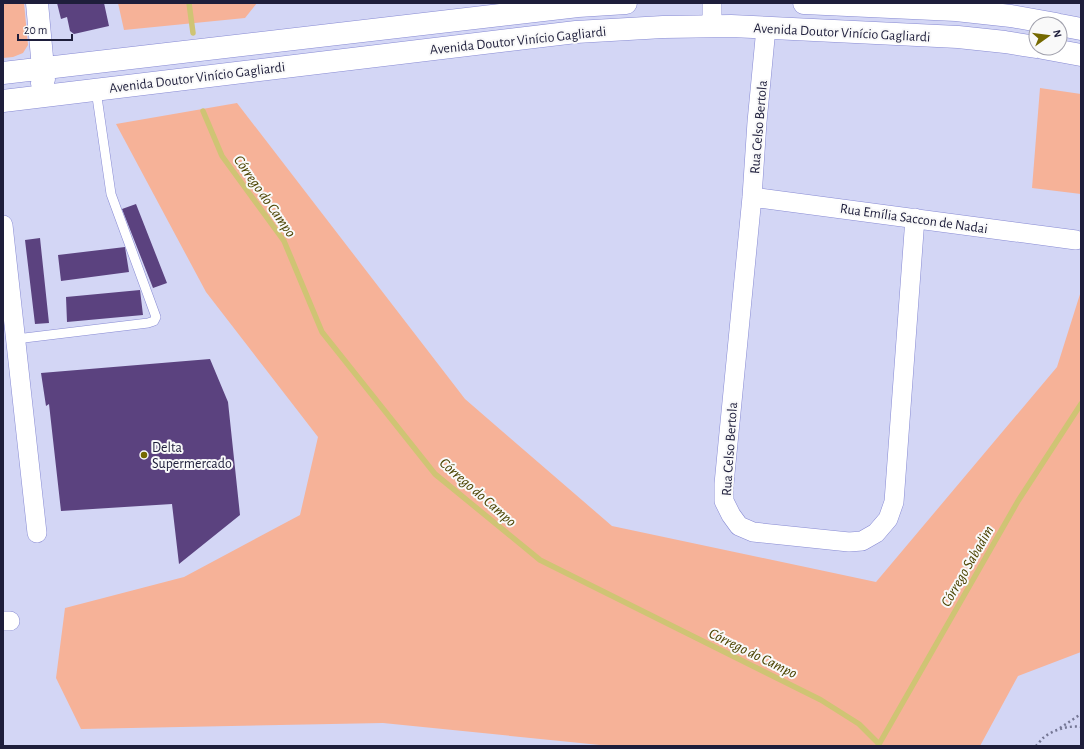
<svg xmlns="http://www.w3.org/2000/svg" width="1084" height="749" viewBox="0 0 1084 749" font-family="'Alegreya Sans',sans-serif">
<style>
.green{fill:#f6b298}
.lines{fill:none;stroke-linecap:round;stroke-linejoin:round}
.stream{stroke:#cfc474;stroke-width:5.5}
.building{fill:#5b427f}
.service-casing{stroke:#878ad3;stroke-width:10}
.minor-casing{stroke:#878ad3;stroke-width:20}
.tertiary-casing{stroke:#878ad3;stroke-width:23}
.path{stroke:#757795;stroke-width:2.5;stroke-dasharray:2 3;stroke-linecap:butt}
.service{stroke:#fff;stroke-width:9}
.minor{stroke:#fff;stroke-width:19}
.tertiary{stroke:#fff;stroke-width:22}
.poi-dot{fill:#756900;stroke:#f9f9f9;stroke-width:1.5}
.labels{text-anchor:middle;stroke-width:4;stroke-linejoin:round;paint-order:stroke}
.street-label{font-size:14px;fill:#1e1e3b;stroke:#f9f9f9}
.poi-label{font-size:14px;fill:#1e1e3b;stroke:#f9f9f9;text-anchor:start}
.water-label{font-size:15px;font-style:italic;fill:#4b4300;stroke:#f9f9f9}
</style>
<rect width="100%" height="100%" fill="#d3d6f5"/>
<path class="green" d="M3,3H24L28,45L23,53L13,57L3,58Z
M118,3H257L245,18L124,30Z
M1040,88L1081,94V194L1032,188Z
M237,103L465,399L612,526L876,582L1057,367L1081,291V652L1018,676L980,746H610L383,723L81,729L56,678L65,608L184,577L300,515L318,437L206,292L116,124Z"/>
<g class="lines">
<path class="stream" d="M189,3L193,33
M203,111L222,156L284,241L322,332L435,474L540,560L821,700L859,724L879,744
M878,746L1018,501L1081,404"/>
</g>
<path class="building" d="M57,3H104L109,26L74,34L70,31L67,17L61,19Z
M136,204L167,283L153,288L122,209Z
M40,238L49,323L35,324L25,240Z
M125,247L129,272L61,281L58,255Z
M140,290L143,315L67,322L66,297Z
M210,359L228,402L240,515L179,564L172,504L61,511L49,404L46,406L41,373Z"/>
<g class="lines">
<g class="service-casing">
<path id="service" d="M16,339L148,323L154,321L156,317L111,194L96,90"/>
</g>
<g class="minor-casing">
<path id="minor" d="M712,3V26
M766,28L757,122L752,197L724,484V501L731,515L739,526L753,532L849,542L862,541L876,533L888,519L894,502L915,218
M752,197L1076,240
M3,225L37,533
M3,621H10"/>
</g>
<g class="tertiary-casing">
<path id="tertiary" d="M37,3L44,79L42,83
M804,3L956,10L1011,16L1056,24
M1060,25L1081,29
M1043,48L1081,55
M3,73L578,6L626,3
M3,101L576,32L663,27L731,26L958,37L1005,42L1036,47"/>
</g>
<path class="path" d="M1060,728L1081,714
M1036,746C1038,744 1041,740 1043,738C1053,730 1068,725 1081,727"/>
<use href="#service" class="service"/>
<use href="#minor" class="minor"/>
<use href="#tertiary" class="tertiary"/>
</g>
<circle class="poi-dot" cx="144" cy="455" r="4"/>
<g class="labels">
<g class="street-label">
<text transform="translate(842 32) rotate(3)" y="5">Avenida Doutor Vinício Gagliardi</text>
<text transform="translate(518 40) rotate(-6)" y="5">Avenida Doutor Vinício Gagliardi</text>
<text transform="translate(197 77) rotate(-7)" y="5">Avenida Doutor Vinício Gagliardi</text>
<text transform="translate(758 127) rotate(-85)" y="5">Rua Celso Bertola</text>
<text transform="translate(914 218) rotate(8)" y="5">Rua Emília Saccon de Nadai</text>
<text transform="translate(729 449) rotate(-86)" y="5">Rua Celso Bertola</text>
</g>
<g class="poi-label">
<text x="152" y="452">Delta<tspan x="152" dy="16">Supermercado</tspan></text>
</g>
<g class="water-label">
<text transform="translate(265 196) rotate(55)" y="5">Córrego do Campo</text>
<text transform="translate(478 492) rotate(41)" y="5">Córrego do Campo</text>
<text transform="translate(967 566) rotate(-60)" y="5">Córrego Sabadim</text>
<text transform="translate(753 653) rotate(26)" y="5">Córrego do Campo</text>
</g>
</g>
<rect width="1084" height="749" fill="none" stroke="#1e1e3b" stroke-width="8"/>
<g transform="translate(1048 36) rotate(76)"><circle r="19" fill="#f9f9f9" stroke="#a1a1ad"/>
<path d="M0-3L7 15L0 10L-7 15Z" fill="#756900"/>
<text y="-6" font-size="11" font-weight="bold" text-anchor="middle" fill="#1e1e3b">N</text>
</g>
<path d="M18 34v6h54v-6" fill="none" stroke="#1e1e3b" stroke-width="2"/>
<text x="24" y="34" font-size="12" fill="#1e1e3b" stroke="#f9f9f9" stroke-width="3" paint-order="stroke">20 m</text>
</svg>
